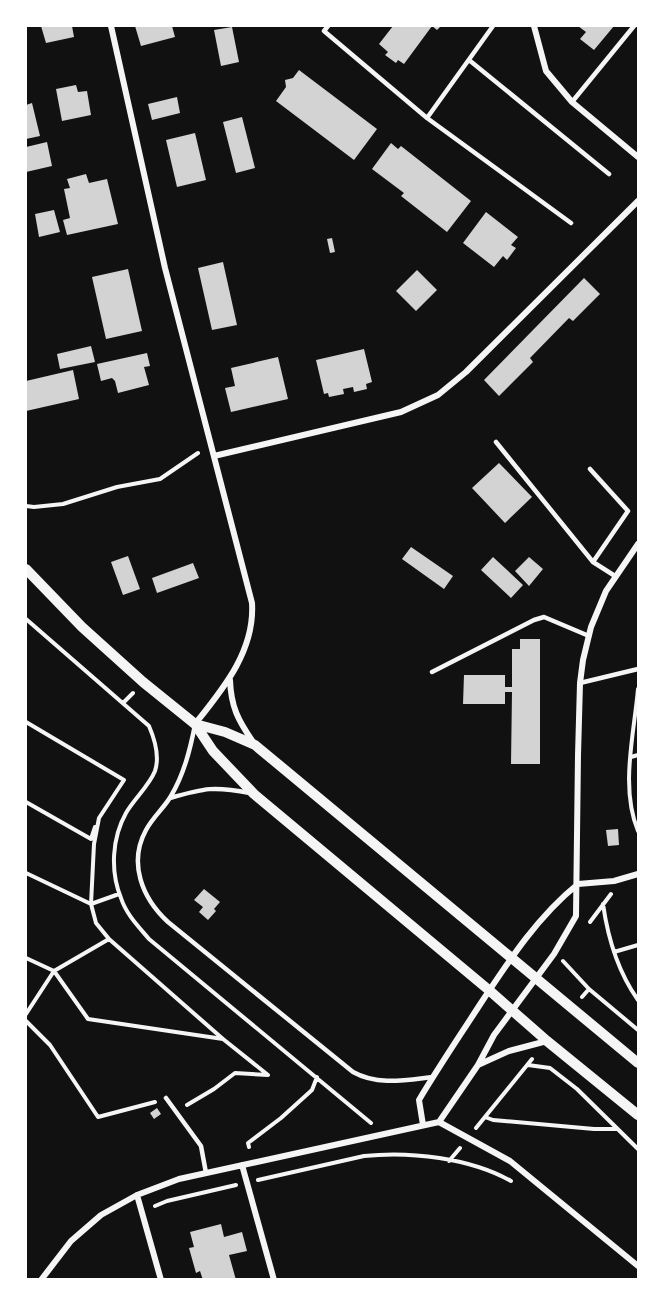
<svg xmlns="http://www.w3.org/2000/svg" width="664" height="1305" viewBox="0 0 664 1305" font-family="'Times New Roman',serif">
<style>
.building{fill:#d3d3d3}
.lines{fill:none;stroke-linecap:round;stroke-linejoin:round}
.path{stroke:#f5f5f5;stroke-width:4}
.service{stroke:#f5f5f5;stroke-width:4.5}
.minor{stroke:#f5f5f5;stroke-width:6}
.tertiary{stroke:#f5f5f5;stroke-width:10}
</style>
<rect width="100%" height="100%" fill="#111"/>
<path class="building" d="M41,26H72L74,37L46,43Z
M135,26H172L175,37L141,46Z
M393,26H441L437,30L432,26L404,64L398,60L396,63L385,55L388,52L379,44Z
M578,26H614L594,50L580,39L586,32Z
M232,27L239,62L221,66L214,30Z
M299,70L377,129L354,160L276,101L286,87L285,80L293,78Z
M76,85L78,92L87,91L91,115L62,121L56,89Z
M177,97L180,113L152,120L148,104Z
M32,103L40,136L26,139V105Z
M242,117L255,168L236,173L223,122Z
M195,133L206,180L177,187L166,140Z
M47,142L52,166L26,172V147Z
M391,143L398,149L401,146L471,201L447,232L401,196L404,193L372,169Z
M86,174L89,183L107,179L118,224L67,235L63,220L70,218L64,189L70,188L67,179Z
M54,210L60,232L39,237L35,214Z
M486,212L518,237L511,245L516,248L507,260L503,256L494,267L463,243Z
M332,238L335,252L330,253L327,239Z
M223,262L237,325L212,330L198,268Z
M128,269L142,331L106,339L92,277Z
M417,270L437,290L416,311L396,291Z
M584,278L600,294L573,321L569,318L530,358L533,362L499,396L484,380Z
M91,346L95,362L60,369L57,354Z
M364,349L372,382L366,384L367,389L354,392L353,387L343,389L344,394L329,397L328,393L324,394L316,360Z
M147,353L150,366L144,367L149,385L118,393L115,381L112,378L101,381L97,364Z
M278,357L288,399L231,412L225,388L235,386L231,368Z
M73,370L79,399L26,411V381Z
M499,463L532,497L505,523L472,488Z
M411,547L453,576L444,589L402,559Z
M128,556L140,589L123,595L111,562Z
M493,557L523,585L511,598L481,570Z
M529,557L543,569L529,586L515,571Z
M193,563L199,578L157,593L152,578Z
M520,639H540V764H511L512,692H505V704H463L464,675H505V687H512V649H520Z
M618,829L619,845L608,846L606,830Z
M204,889L220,902L214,909L216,911L208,920L199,912L203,907L194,900Z
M157,1108L161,1114L154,1119L150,1113Z
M221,1224L224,1237L242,1232L247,1251L229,1255L236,1280H203L200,1271L196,1273L189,1248L194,1247L190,1232Z"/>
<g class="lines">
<path class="path" d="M26,506L34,507L63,504L117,487L160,479L198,453
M26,619L149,726C155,740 160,756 155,771C149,786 134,799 126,813C112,838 110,871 121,898C126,914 139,927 149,939L371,1123
M638,689C634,735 620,787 638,831
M123,703L133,693
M26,722L124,780L99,818L94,844L91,904L119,894
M631,757L638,755
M26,802L91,839L95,827
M26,873L91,904L96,923L109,939
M603,904C608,939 618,972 638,1000
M590,922L611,894
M614,952L638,945
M26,958L54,971L88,1019L223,1039L268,1075L235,1073L214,1089L187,1105
M563,961L589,989L582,997
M589,989L638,1030
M26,1014L54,971L109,939L223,1039
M26,1021L50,1045L98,1117L155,1102
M528,1065L550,1068L577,1089L638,1149
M485,1117L493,1120L594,1129H616
M476,1128L532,1059
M249,1147L248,1143L281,1118L312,1090L317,1077
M449,1161L460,1148
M258,1180L364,1156C410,1151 470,1158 511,1181
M155,1206L167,1201L236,1185"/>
<path class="service" d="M328,26L324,31L427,118L493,26
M469,60L609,174
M572,102L634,26
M427,118L571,223
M496,442L593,562L615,576
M590,469L628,511L593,562
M432,672L534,620L544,617L589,636
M580,683L638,669
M195,725C190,750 184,774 171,796C164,808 153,817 146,830C128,863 142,898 168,922L353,1072C378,1086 406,1080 433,1077
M170,798C205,788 214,786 250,793
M166,1098L201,1146L206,1173"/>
<path class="minor" d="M111,26L165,268L252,603C255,651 223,689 195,724
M534,26L546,71L572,102L638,157
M214,456L401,412L438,395L466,372L638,201
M230,680C231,707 238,720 253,742
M578,884L614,881L638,874
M478,1065L509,1051L547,1041
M439,1122L478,1065L494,1035L554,954L576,916L578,755L580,683L583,660L591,627L606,591L638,544
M423,1125L419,1100C438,1068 459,1037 479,1006C508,962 537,917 578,884
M242,1165L274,1280
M137,1195L161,1280
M41,1280L71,1241L101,1215L137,1195L179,1179L439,1122L510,1161L638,1266"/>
<path class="tertiary" d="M26,569L82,627L143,682L195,724L213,751L254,794L490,991L547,1041L638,1115
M195,724L225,732L255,745L638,1063"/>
</g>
<rect width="664" height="1305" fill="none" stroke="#ffffff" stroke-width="54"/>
</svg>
